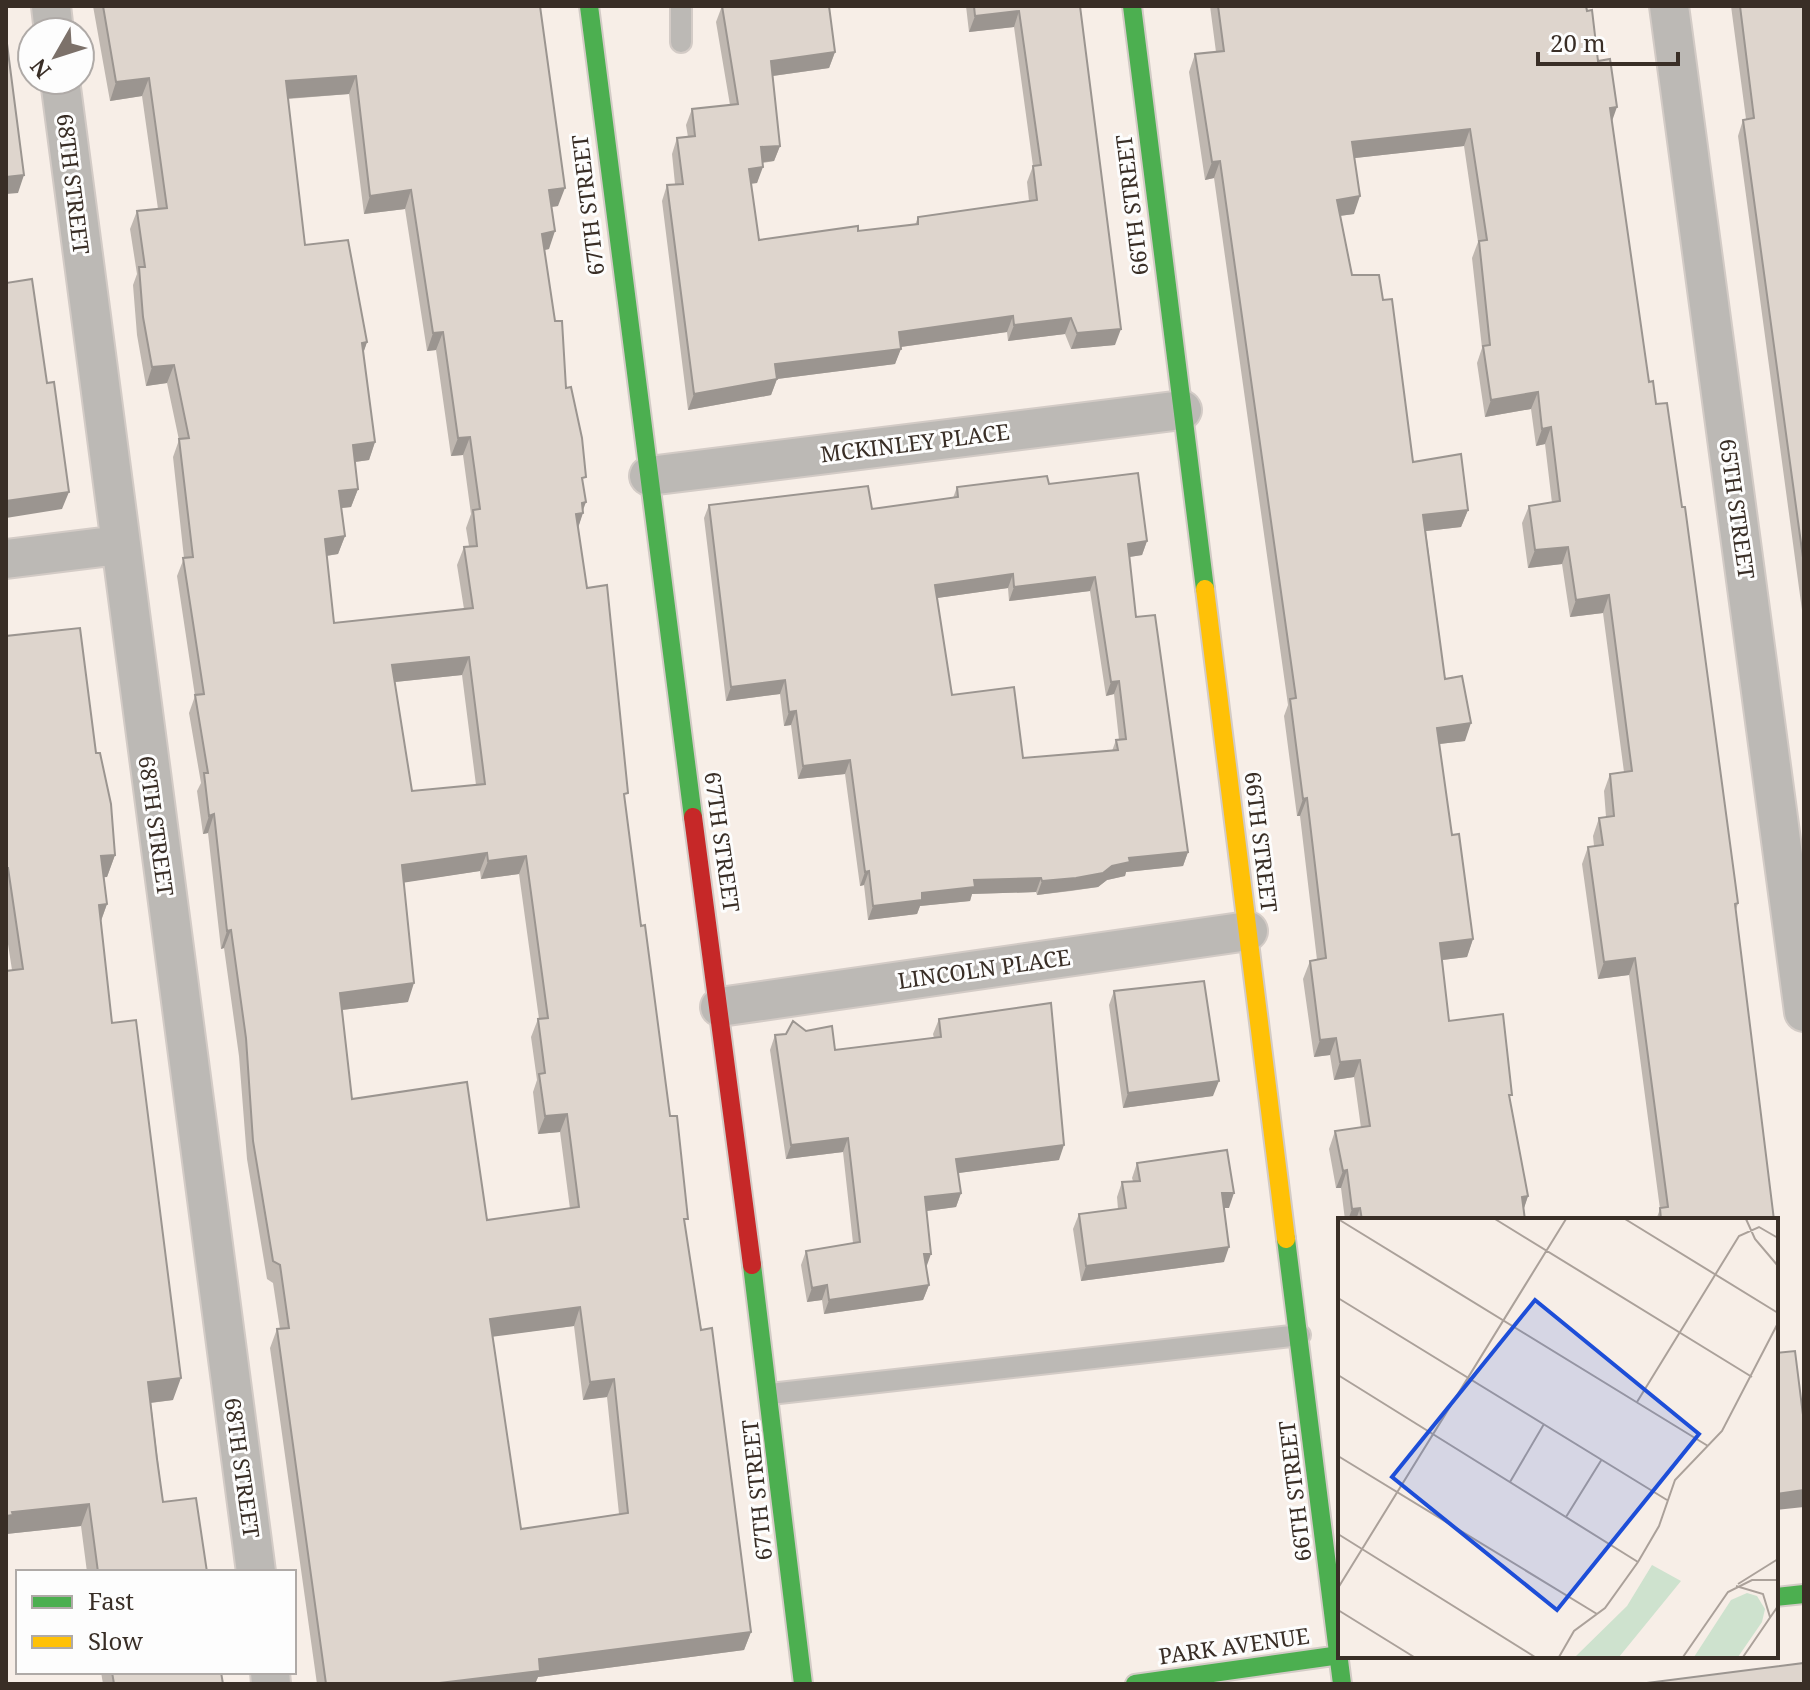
<svg xmlns="http://www.w3.org/2000/svg" width="1810" height="1690" viewBox="0 0 1810 1690" font-family="'Noto Serif',serif">
<style>
.lines{fill:none;stroke-linecap:round;stroke-linejoin:round}
.lane-casing{stroke:#d3cbc6;stroke-width:24}
.street-casing{stroke:#d3cbc6;stroke-width:42}
.fast-casing{stroke:#d3cbc6;stroke-width:22}
.slow-casing{stroke:#d3cbc6;stroke-width:22}
.jam-casing{stroke:#d3cbc6;stroke-width:22}
.lane{stroke:#bcb9b5;stroke-width:20}
.street{stroke:#bcb9b5;stroke-width:38}
.fast{stroke:#4caf50;stroke-width:18}
.slow{stroke:#ffc107;stroke-width:18}
.jam{stroke:#c62828;stroke-width:18}
.wall{fill:#bfb7b0;fill-rule:evenodd}
.shaded-wall{fill:#9b9590}
.building{fill:#ded5cd;stroke:#9b9590;stroke-width:2;fill-rule:evenodd}
.labels{text-anchor:middle;stroke-width:6;stroke-linejoin:round;paint-order:stroke}
.street-label{font-size:22px;fill:#392e26;stroke:#fdfdfd}
.inset-road{fill:none;stroke:#aba19a;stroke-width:2}
.view{fill:#1d4ed8;fill-opacity:0.15;stroke:#1d4ed8;stroke-width:4}
.inset-edge{fill:none;stroke:#392e26;stroke-width:4}
</style>
<rect width="100%" height="100%" fill="#f7eee7"/>
<g class="lines">
<g class="lane-casing">
<path id="lane" d="M681,6V42
M770,1394L1300,1335"/>
</g>
<g class="street-casing">
<path id="street" d="M51,6L54,32
M1669,6L1804,1012
M60,80L256,1572
M649,476L1182,410
M6,559L119,545
M720,1007L1248,931
M270,1672L271,1684"/>
</g>
<g class="fast-casing">
<path id="fast" d="M589,6L693,817
M1132,6L1205,589
M1286,1239L1342,1684
M752,1265L803,1684
M1776,1597L1804,1594
M1135,1684L1340,1655"/>
</g>
<g class="slow-casing">
<path id="slow" d="M1205,589L1286,1239"/>
</g>
<g class="jam-casing">
<path id="jam" d="M693,817L752,1265"/>
</g>
<use href="#lane" class="lane"/>
<use href="#street" class="street"/>
<use href="#fast" class="fast"/>
<use href="#slow" class="slow"/>
<use href="#jam" class="jam"/>
</g>
<path class="wall" d="M93,6H540L558,206L552,207L549,249L544,250L566,388L583,486V511L578,528L587,588L625,801L641,926L685,1227L751,1632L744,1650L538,1677L535,1684H317L270,1348L277,1329H280L273,1283L267,1279L247,1159L239,1056L224,948L221,949L208,833L203,834L197,791L201,783L189,713L195,696L177,576L184,558L173,457L179,440L167,383L146,386L137,335L133,285L137,274L130,229L137,211L158,209L142,96L110,101ZM349,94L364,214L405,209L427,351L436,350L451,456L463,455L471,514L466,528L469,546L464,547L457,565L464,609L334,623L327,556L338,554L345,536L341,508L351,507L358,489L355,462L369,460L375,442L363,353L367,342L305,245L288,99ZM462,675L476,785L412,791L395,682ZM480,871L481,879L519,874L539,1019H538L531,1037L537,1080L533,1092L538,1134L560,1132L570,1209L487,1220L352,1099L342,1010L408,1002L404,882ZM574,1326L583,1400L607,1397L619,1514L521,1529L492,1336Z
M722,6L835,52L829,68L773,76L780,146L774,161L763,163L757,183L751,184L759,240L915,225L918,217L1029,201L1027,182L1033,166L1014,27L969,32L966,6H1080L1115,345L1071,349L1065,334L1008,341L1007,332L901,347L895,364L777,379L771,395L688,410L662,201L667,185L675,184L672,154L677,138L688,137L686,125L692,109L730,105L716,22Z
M1210,6H1586L1612,120L1649,382L1656,404L1738,903L1736,910L1774,1220H1656L1660,1209L1629,975L1598,979L1582,864L1588,847L1594,846L1593,836L1599,818L1606,817L1604,791L1610,774L1624,772L1603,613L1570,617L1562,564L1528,568L1522,523L1529,506L1552,503L1545,444L1536,446L1531,409L1485,417L1477,363L1482,348L1472,258L1478,242L1464,146L1355,158L1354,214L1340,216L1352,275L1383,300L1413,462L1468,510L1461,527L1426,531L1445,679L1465,741L1439,744L1452,835L1473,939L1467,957L1442,960L1449,1021L1510,1101L1528,1196L1524,1208L1525,1220H1345L1341,1188H1336L1329,1149L1335,1131L1361,1128L1354,1077L1334,1080L1330,1055L1314,1057L1303,979L1310,961L1317,960L1300,816H1297L1284,716L1288,705L1214,178L1205,180L1189,72L1195,54L1216,52Z
M1731,6H1804V625L1738,136L1743,120L1746,119Z
M1049,484L1147,541L1142,555L1129,557L1136,617L1188,852L1183,866L1126,872L1125,876L1107,880L1098,887L1071,891L1037,895L1036,892L972,894L970,901L920,906L917,914L868,920L864,885L860,886L845,774L798,779L791,725L784,726L780,694L726,701L704,518L709,505L872,509L953,498L957,487ZM1008,588L1009,601L1090,591L1106,696L1114,694L1119,740H1116L1112,751L1023,758L952,695L937,598Z
M6,636L96,753L115,855L107,877H104L107,904L101,921L112,1023L173,1400L151,1403L163,1502L207,1572H87L81,1526L6,1534L12,970L6,931Z
M1114,991L1213,1096L1123,1108L1109,1005Z
M939,1019L1059,1160L958,1173L961,1193L956,1207L926,1211V1267L929,1285L923,1300L824,1314L822,1300L807,1302L801,1265L806,1251L853,1243L843,1152L786,1159L770,1050L775,1035L835,1050L934,1038L933,1034Z
M1137,1163L1229,1208H1224V1262L1081,1281L1073,1229L1079,1214L1118,1209L1117,1197L1122,1182L1133,1181L1132,1178Z
M101,1672H221L223,1684H103Z"/>
<path class="shaded-wall" d="M1019,11L1014,27L969,32L975,16Z
M835,52L829,68L765,77L771,61Z
M356,76L349,94L280,99L286,81Z
M149,78L142,96L110,101L116,82Z
M1617,107L1611,124L1610,108Z
M1470,129L1464,146L1346,159L1352,142Z
M780,146L774,161L755,163L761,147Z
M1220,161L1214,178L1205,180L1212,162Z
M763,167L757,183L743,184L749,169Z
M24,175L18,193L6,194V177Z
M565,188L558,206L542,208L549,190Z
M411,190L405,209L364,214L370,196Z
M1360,196L1354,214L1331,217L1337,200Z
M555,231L549,249L535,252L542,234Z
M1013,316L1007,332L893,348L899,332Z
M1071,318L1065,334L1008,341L1014,325Z
M1121,329L1115,345L1071,349L1077,333Z
M443,332L436,350L427,351L433,333Z
M367,342L361,360L362,343Z
M901,349L895,364L769,380L775,364Z
M174,365L167,383L146,386L152,367Z
M777,379L771,395L688,410L694,394Z
M1538,392L1531,409L1485,417L1491,400Z
M1551,427L1545,444L1536,446L1542,429Z
M470,437L463,455L451,456L458,438Z
M375,442L369,460L347,463L353,445Z
M358,489L351,507L332,509L339,491Z
M69,492L62,509L6,518V501Z
M586,502L582,513H583L577,531L576,514L582,503Z
M1468,510L1461,527L1417,532L1423,515Z
M345,536L338,554L318,557L325,539Z
M1147,541L1142,555L1123,558L1128,544Z
M1568,547L1562,564L1528,568L1535,550Z
M1013,574L1008,588L930,599L935,585Z
M1095,577L1090,591L1009,601L1014,587Z
M1609,595L1603,613L1570,617L1576,600Z
M469,657L462,675L385,683L392,665Z
M785,680L780,694L726,701L731,687Z
M1119,681L1114,694L1106,696L1111,682Z
M796,711L791,725L784,726L789,712Z
M1471,723L1465,741L1431,745L1437,728Z
M850,760L845,774L798,779L803,766Z
M1307,798L1300,816H1297L1303,799Z
M214,814L208,833L203,834L209,816Z
M1188,852L1183,866L1126,872L1125,876L1107,880L1098,887L1037,895L1042,881L1112,866L1129,858Z
M487,853L480,871L395,884L402,865Z
M115,855L107,877L93,878L101,856Z
M526,856L519,874L481,879L488,861Z
M869,871L864,885L860,886L865,872Z
M1041,878L1036,892L972,894L970,901L920,906L917,914L868,920L873,906L974,880Z
M107,904L99,926V905Z
M231,930L224,948L221,949L227,931Z
M1473,939L1467,957L1434,961L1440,943Z
M1635,958L1629,975L1598,979L1604,962Z
M414,983L408,1002L333,1011L340,993Z
M1336,1038L1330,1055L1314,1057L1320,1040Z
M1360,1060L1354,1077L1334,1080L1340,1062Z
M1219,1081L1213,1096L1123,1108L1128,1093Z
M567,1114L560,1132L538,1134L545,1116Z
M848,1138L843,1152L786,1159L791,1145Z
M1064,1145L1059,1160L951,1174L956,1159Z
M1347,1170L1341,1188H1336L1343,1171Z
M961,1193L956,1207L919,1212L925,1197Z
M1222,1193H1234L1229,1208H1217Z
M1528,1196L1522,1214V1197Z
M1360,1208L1356,1220H1348L1352,1209Z
M1229,1247L1224,1262L1081,1281L1086,1266Z
M924,1254H931L926,1268Z
M827,1285L822,1300L807,1302L812,1288Z
M929,1285L923,1300L824,1314L829,1300Z
M580,1307L574,1326L483,1338L490,1319Z
M181,1378L173,1400L140,1404L148,1382Z
M614,1379L607,1397L583,1400L590,1382Z
M1804,1490V1507L1776,1510V1494Z
M89,1504L81,1526L6,1534V1516L12,1512Z
M751,1632L744,1650L538,1677L535,1684H431L539,1659Z"/>
<path class="building" d="M103,6H540L565,188L549,190L555,231L542,234L555,321H562L566,388L571,387L582,438L586,477L582,478L586,502L582,503L583,513L576,514L587,588L607,585L628,793L624,794L641,926L645,925L670,1116H677L688,1219H684L701,1330L712,1328L751,1632L539,1659L540,1671L431,1684H326L277,1329L289,1328L280,1265L273,1261L253,1141L246,1038L231,930L227,931L214,814L209,816L204,773H208L195,695L204,694L183,558L193,557L179,439L189,438L174,365L152,367L143,317L139,267H145L137,211L167,208L149,78L116,82ZM356,76L370,196L411,190L433,333L443,332L458,438L470,437L480,509L473,510L477,546L464,547L473,608L334,623L325,539L345,536L339,491L358,489L353,445L375,442L362,343L367,342L348,240L305,245L286,81ZM469,657L485,784L412,791L392,665ZM487,853L488,861L526,856L548,1018L538,1019L545,1073L539,1074L545,1116L567,1114L579,1207L487,1220L467,1082L352,1099L340,993L414,983L402,865ZM580,1307L590,1382L614,1379L628,1513L521,1529L490,1319Z
M722,6H829L835,52L771,61L780,146L761,147L763,167L749,169L759,240L858,226V231L918,224V217L1037,200L1033,166L1041,165L1019,11L975,16L974,6H1080L1121,329L1077,333L1071,318L1014,325L1013,316L899,332L901,349L775,364L777,379L694,394L667,185L683,184L677,138L695,136L692,109L738,104Z
M1218,6H1586L1587,11L1592,10L1598,61L1610,59L1617,107L1610,108L1649,382L1653,381L1656,404L1667,403L1682,507H1685L1738,903L1735,904L1774,1220H1661L1660,1208L1668,1207L1635,958L1604,962L1588,847L1603,845L1599,818L1614,816L1610,774L1632,771L1609,595L1576,600L1568,547L1535,550L1529,506L1560,501L1551,427L1542,429L1538,392L1491,400L1483,346L1490,345L1479,241L1487,240L1470,129L1352,142L1360,196L1337,200L1352,275H1379L1383,300L1392,299L1413,462L1461,454L1468,510L1423,515L1445,679L1462,676L1471,723L1437,728L1452,835L1459,834L1473,939L1440,943L1449,1021L1503,1014L1512,1095H1509L1528,1196L1522,1197L1525,1220H1362L1360,1208L1352,1209L1347,1170L1343,1171L1335,1131L1370,1126L1360,1060L1340,1062L1336,1038L1320,1040L1310,961L1326,958L1307,798L1303,799L1290,699L1296,698L1220,161L1212,162L1195,54L1224,51Z
M1740,6H1804V565L1743,120L1754,118Z
M6,36L24,175L6,177Z
M32,279L47,383L54,382L69,492L6,501V283Z
M1138,473L1147,541L1128,544L1136,617L1155,615L1188,852L1129,858L1130,862L1112,866L1103,873L1076,878L1042,881L1041,878L974,880L975,887L922,893V900L873,906L869,871L865,872L850,760L803,766L796,711L789,712L785,680L731,687L709,505L868,486L872,509L958,497L957,487L1047,476L1049,484ZM1013,574L1014,587L1095,577L1111,682L1119,681L1126,739L1116,740L1118,750L1023,758L1014,687L952,695L935,585Z
M80,628L96,753H100L111,804L115,855L101,856L107,904L99,905L112,1023L136,1020L181,1378L148,1382L157,1459L163,1502L196,1498L207,1572H98L89,1504L12,1512L13,1515L6,1516V971L23,969L8,868H6V636Z
M1204,981L1219,1081L1128,1093L1114,991Z
M1051,1003L1064,1145L956,1159L961,1193L925,1197L931,1254H924L929,1285L829,1300L827,1285L812,1288L806,1251L860,1242L848,1138L791,1145L775,1035L786,1034L793,1021L806,1031L832,1026L835,1050L941,1037L939,1019Z
M1227,1150L1234,1193H1222L1229,1247L1086,1266L1079,1214L1126,1208L1122,1182L1140,1181L1137,1163Z
M1795,1351L1804,1423V1490L1776,1494V1353Z
M1804,1663V1684H1639Z
M112,1672H221L223,1684H114Z"/>
<g class="labels">
<g class="street-label">
<text transform="translate(73 184) rotate(83)" y="8">68TH STREET</text>
<text transform="translate(588 205) rotate(-97)" y="8">67TH STREET</text>
<text transform="translate(1132 205) rotate(-97)" y="8">66TH STREET</text>
<text transform="translate(915 443) rotate(-7)" y="8">MCKINLEY PLACE</text>
<text transform="translate(1737 509) rotate(82)" y="8">65TH STREET</text>
<text transform="translate(156 826) rotate(82)" y="8">68TH STREET</text>
<text transform="translate(722 842) rotate(82)" y="8">67TH STREET</text>
<text transform="translate(1261 842) rotate(83)" y="8">66TH STREET</text>
<text transform="translate(984 969) rotate(-8)" y="8">LINCOLN PLACE</text>
<text transform="translate(242 1468) rotate(82)" y="8">68TH STREET</text>
<text transform="translate(757 1490) rotate(-96)" y="8">67TH STREET</text>
<text transform="translate(1295 1491) rotate(-97)" y="8">66TH STREET</text>
<text transform="translate(1234 1646) rotate(-8)" y="8">PARK AVENUE</text>
</g>
</g>
<g transform="translate(1338 1218)">
<rect width="440" height="440" fill="#f7eee7"/>
<path d="M314,347L343,363L281,439H237L289,388ZM409,375L419,378L427,391L424,404L400,439H356L393,382Z" fill="#cee2ce"/>
<path class="inset-road" d="M0,1L370,228M157,1L414,159M287,1L440,95M408,1L417,21L440,48M0,80L329,282M0,157L300,344M299,184L401,18L421,9L440,20M0,238L259,396M172,264L206,206M228,299L264,241M0,316L197,439M400,366L440,341M398,368L425,376L432,399M0,370L228,1M0,392L76,439M221,439L236,413L267,390L300,344L321,308L337,262L384,213L440,105M345,439L390,374L414,362H440M405,439L440,388"/>
<path class="view" d="M197,82L361,216L219,392L54,259Z"/>
<rect width="440" height="440" class="inset-edge"/>
</g>
<rect width="1810" height="1690" fill="none" stroke="#392e26" stroke-width="16"/>
<rect x="16" y="1570" width="280" height="104" fill="#fdfdfd" stroke="#afaaa7" stroke-width="2"/>
<rect x="32" y="1596" width="40" height="12" fill="#4caf50" stroke="#afaaa7" stroke-width="2"/>
<text x="88" y="1610" font-size="24" fill="#392e26">Fast</text>
<rect x="32" y="1636" width="40" height="12" fill="#ffc107" stroke="#afaaa7" stroke-width="2"/>
<text x="88" y="1650" font-size="24" fill="#392e26">Slow</text>
<g transform="translate(56 56) rotate(231)"><circle r="38" fill="#fdfdfd" stroke="#afaaa7" stroke-width="2"/>
<path d="M0-6L14 30L0 20L-14 30Z" fill="#7c716a"/>
<text y="-12" font-size="22" font-weight="bold" text-anchor="middle" fill="#392e26">N</text>
</g>
<path d="M1538 52v12h140v-12" fill="none" stroke="#392e26" stroke-width="4"/>
<text x="1550" y="52" font-size="24" fill="#392e26" stroke="#fdfdfd" stroke-width="6" paint-order="stroke">20 m</text>
</svg>
